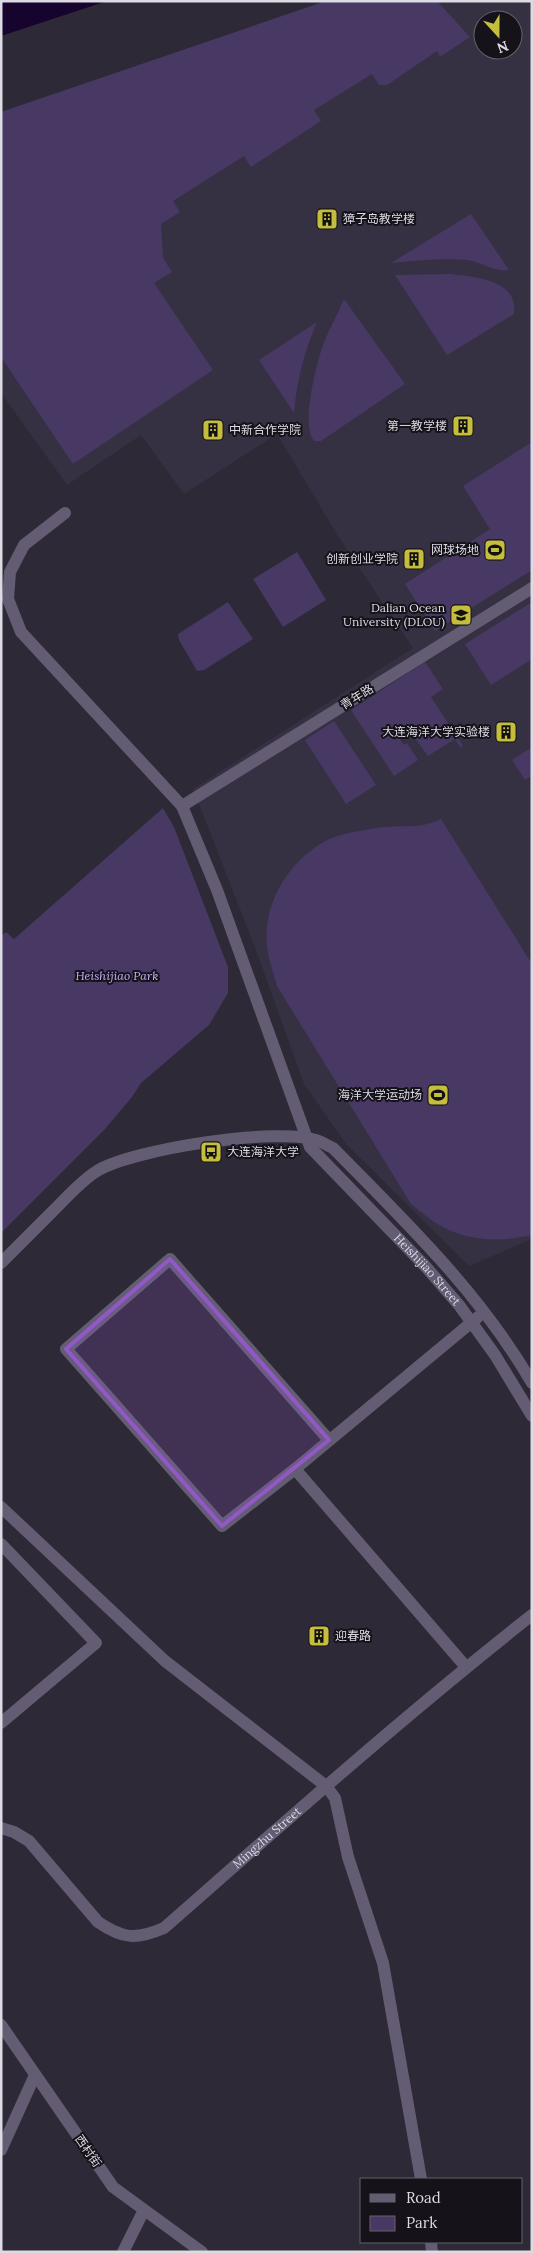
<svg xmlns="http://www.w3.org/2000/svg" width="533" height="2253" viewBox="0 0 533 2253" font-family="Lora,'Noto Sans SC',serif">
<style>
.built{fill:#363043;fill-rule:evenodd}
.green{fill:#473964}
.water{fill:#16032e}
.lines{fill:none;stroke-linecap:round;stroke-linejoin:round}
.minor{stroke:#635c73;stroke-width:12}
.marked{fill:#9358c8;fill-opacity:0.2;stroke:#9358c8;stroke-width:4;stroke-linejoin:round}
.labels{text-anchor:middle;stroke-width:4;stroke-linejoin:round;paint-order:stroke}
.poi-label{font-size:12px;fill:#dcdae3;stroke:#151319;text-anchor:end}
.street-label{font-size:12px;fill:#dcdae3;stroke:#151319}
.park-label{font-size:12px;font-style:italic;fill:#c7aefd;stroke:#151319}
</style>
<rect width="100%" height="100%" fill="#2d2936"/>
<path class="built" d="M326,1H532V1239L469,1266L347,1145L304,1084L254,945L193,789L413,648L338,536L277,434L184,494L141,435L67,485L1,393V112ZM483,20H513V50H483Z"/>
<path class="green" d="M326,1H437L470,37L440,57L437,51L387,85H379L372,74L314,110L321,121L251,167L244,156L173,201L180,212L161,224L163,258L172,272L154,283L213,370L73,464L1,357V112Z
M471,214L509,270C494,272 481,262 467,260C441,257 416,261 391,263Z
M451,274C475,277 519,280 514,314L447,355L395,275Z
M344,299L405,384L321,441H314C300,425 317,362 324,342C330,328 338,313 344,299Z
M317,322C304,353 297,379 294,413L259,360Z
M532,442V570L435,631L405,584L490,529L463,486Z
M297,552L326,600L283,627L253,579Z
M228,602L253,639L204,670L197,671L179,640L178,634Z
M532,602V659L491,685L465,644Z
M425,662L443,689L431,697L463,746L461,748L455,739L428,756L414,737L419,733L413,726L398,736L404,745L407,743L418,760L394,776L351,710Z
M334,721L376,785L346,804L305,740Z
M532,747V776L525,780L512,760Z
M163,808L174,827L228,967V993L209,1025L141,1083L132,1097L105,1129L1,1233V936L6,932L14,939Z
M441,819L532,964V1235C502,1242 467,1242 439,1225C429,1219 420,1211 411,1204L277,986C274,975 270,964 268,953C260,909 285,865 322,843C339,833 359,831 377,828C400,824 420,830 441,819Z"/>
<path class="water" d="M1,1H107L1,36Z"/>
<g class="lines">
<g class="minor">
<path id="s1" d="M65,513L24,545L10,572L8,599L21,632L182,806L217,890L310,1147L426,1267L459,1305L495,1355L532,1416"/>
<path d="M182,806L532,588"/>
<path d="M1,1263C19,1245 37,1227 55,1209C68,1196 81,1181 97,1171C133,1149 280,1126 319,1141C324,1143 328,1146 333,1148C405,1221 480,1293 532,1383"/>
<path d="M295,1469L222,1526L66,1349L170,1259L329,1440"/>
<path d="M1,1507L165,1661L326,1786L335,1798L348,1857L383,1963L421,2179"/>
<path d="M1,1544L96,1643L1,1723"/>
<path d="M466,1667L295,1469L478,1317"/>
<path id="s2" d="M1,1828L14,1832L29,1841L98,1922C123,1939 136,1940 164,1928C285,1822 405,1715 532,1615"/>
<path d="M1,2025L113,2187L202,2252"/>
<path d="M1,2150L35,2075"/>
<path d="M431,2242L432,2252"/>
<path d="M123,2252L144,2210"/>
</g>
</g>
<path class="marked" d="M170,1259L329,1440L222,1526L66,1349Z"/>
<defs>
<g id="building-square" transform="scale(1.125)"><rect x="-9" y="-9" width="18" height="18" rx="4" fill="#c4bd3e" stroke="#151319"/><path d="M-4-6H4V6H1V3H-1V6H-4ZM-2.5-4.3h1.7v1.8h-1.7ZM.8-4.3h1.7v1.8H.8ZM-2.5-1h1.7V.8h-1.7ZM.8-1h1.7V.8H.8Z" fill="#111"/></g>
<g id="stadium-square" transform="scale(1.125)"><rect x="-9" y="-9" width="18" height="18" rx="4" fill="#c4bd3e" stroke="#151319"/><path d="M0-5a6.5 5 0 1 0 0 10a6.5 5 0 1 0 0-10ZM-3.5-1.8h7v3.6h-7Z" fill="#111"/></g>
<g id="university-square" transform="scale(1.125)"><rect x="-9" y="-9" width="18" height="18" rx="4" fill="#c4bd3e" stroke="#151319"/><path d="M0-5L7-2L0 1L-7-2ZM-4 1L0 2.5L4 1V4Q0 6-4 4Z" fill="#111"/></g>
<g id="bus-square" transform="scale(1.125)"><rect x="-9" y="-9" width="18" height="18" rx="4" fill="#c4bd3e" stroke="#151319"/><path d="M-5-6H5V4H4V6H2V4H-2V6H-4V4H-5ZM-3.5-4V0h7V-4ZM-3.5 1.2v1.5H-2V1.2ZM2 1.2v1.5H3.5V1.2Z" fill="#111"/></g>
</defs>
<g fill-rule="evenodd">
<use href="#building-square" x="327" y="219"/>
<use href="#building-square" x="463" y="426"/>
<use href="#building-square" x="213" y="430"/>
<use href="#stadium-square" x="495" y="550"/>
<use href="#building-square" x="414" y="559"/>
<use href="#university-square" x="461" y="615"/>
<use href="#building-square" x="506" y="732"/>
<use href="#stadium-square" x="438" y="1095"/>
<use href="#bus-square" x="211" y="1152"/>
<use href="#building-square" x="319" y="1636"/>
</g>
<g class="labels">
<g class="poi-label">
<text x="343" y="223" text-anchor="start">獐子岛教学楼</text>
<text x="447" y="430">第一教学楼</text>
<text x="229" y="434" text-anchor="start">中新合作学院</text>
<text x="479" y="554">网球场地</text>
<text x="398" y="563">创新创业学院</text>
<text x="445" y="612">Dalian Ocean<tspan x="445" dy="14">University (DLOU)</tspan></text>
<text x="490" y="736">大连海洋大学实验楼</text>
<text x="422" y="1099">海洋大学运动场</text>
<text x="227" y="1156" text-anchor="start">大连海洋大学</text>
<text x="335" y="1640" text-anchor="start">迎春路</text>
</g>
<g class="street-label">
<text transform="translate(357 697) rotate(-32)" y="4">青年路</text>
<text dy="4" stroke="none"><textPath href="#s1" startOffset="916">Heishijiao Street</textPath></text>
<text dy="4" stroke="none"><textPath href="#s2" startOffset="345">Mingzhu Street</textPath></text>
<text transform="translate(88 2151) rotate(55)" y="4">西村街</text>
</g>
<g class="park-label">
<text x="117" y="980">Heishijiao Park</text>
</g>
</g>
<rect width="533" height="2253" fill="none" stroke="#dcdae3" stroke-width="5"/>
<rect x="360" y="2178" width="162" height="65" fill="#151319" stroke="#65636a"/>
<rect x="370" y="2194" width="25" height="8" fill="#635c73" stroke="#65636a"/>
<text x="406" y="2203" font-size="15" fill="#dcdae3">Road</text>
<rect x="370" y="2216" width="25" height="15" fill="#473964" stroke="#65636a"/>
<text x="406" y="2228" font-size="15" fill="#dcdae3">Park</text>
<g transform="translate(498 35) rotate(159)"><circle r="24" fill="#151319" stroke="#65636a"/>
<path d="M0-4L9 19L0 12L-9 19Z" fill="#c4bd3e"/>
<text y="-8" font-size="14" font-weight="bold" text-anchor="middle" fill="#dcdae3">N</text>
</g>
</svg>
